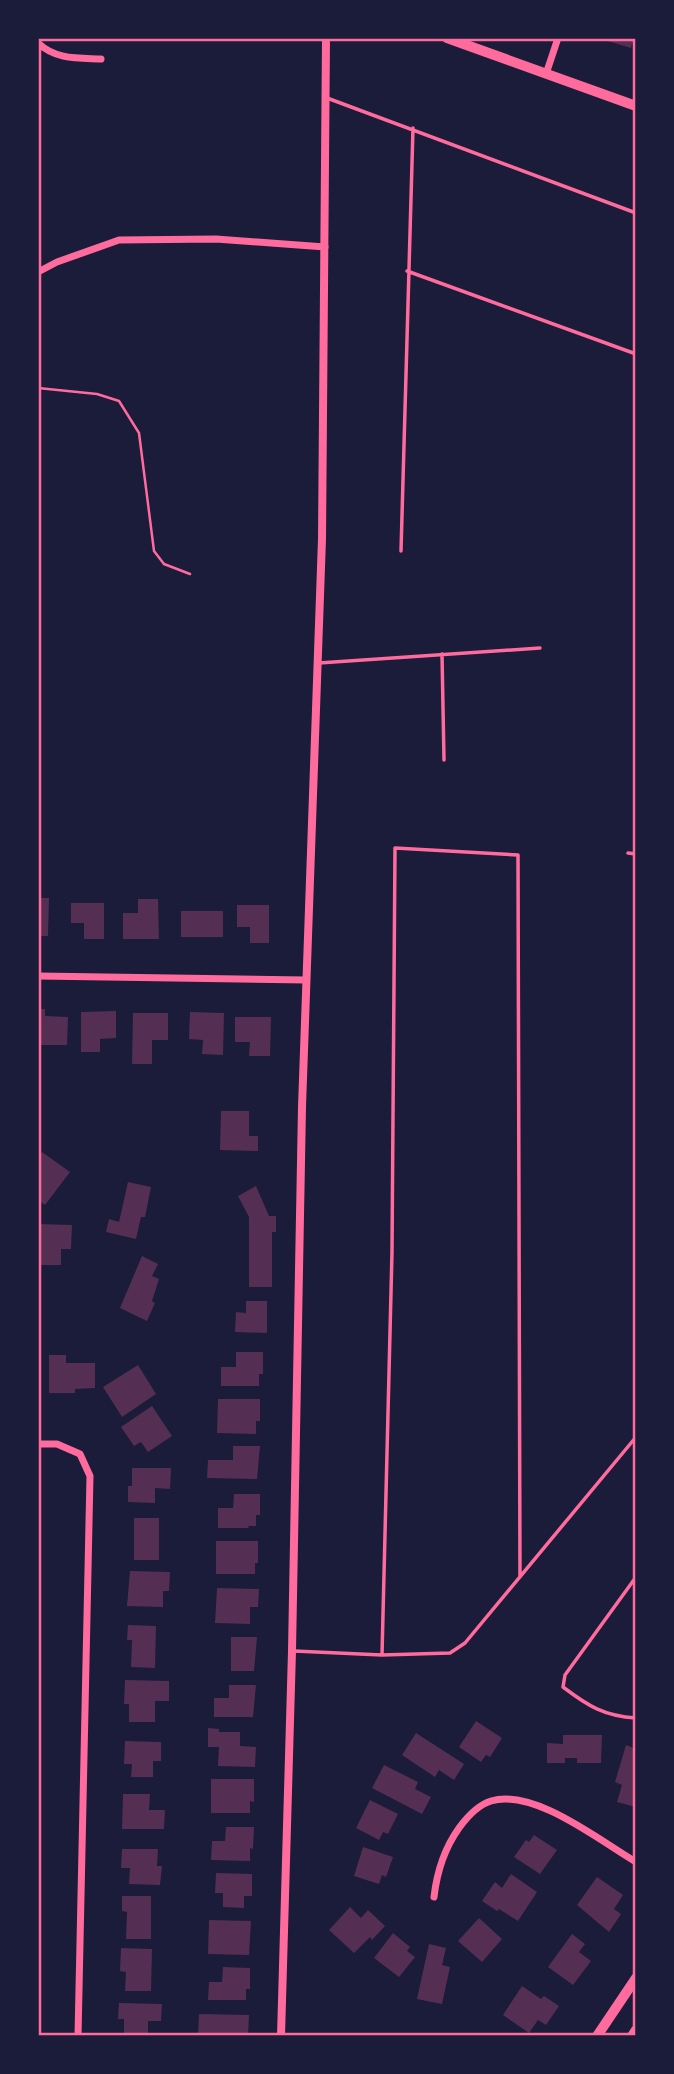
<svg xmlns="http://www.w3.org/2000/svg" width="674" height="2074" viewBox="0 0 674 2074" font-family="'Golos Text',sans-serif">
<style>
.building{fill:#542f53}
.lines{fill:none;stroke-linecap:round;stroke-linejoin:round}
.path{stroke:#ff6b9d;stroke-width:2.5}
.service{stroke:#ff6b9d;stroke-width:3.5}
.minor{stroke:#ff6b9d;stroke-width:7}
.tertiary{stroke:#ff6b9d;stroke-width:8}
.secondary{stroke:#ff6b9d;stroke-width:10}
.neatline{fill:none;stroke:#ff6b9d;stroke-width:2.5}
</style>
<rect width="100%" height="100%" fill="#1b1b3a"/>
<path class="building" d="M634,38L631,48L601,39V38Z
M38,898H49L48,936H38Z
M138,899H158L159,939H123V913H138Z
M71,903H104V939H84V923H71Z
M237,905H269V943H250V927H237Z
M181,911H223V937H181Z
M38,1009H45V1016L68,1017L67,1045H38Z
M116,1011V1038L100,1039V1052H81V1012Z
M190,1012L224,1013L223,1055L202,1054L203,1040L189,1039Z
M133,1013H168V1040H152V1064H132Z
M235,1017H271L270,1056H249L250,1042H235Z
M221,1111H249V1136H258V1151L220,1150Z
M42,1152L70,1172L45,1205L38,1200V1157Z
M128,1182L151,1187L145,1217H141L136,1239L106,1232L109,1219L119,1222Z
M256,1186L269,1216H276V1232H272V1287H249V1217L238,1196Z
M38,1224L72,1225L71,1249H61V1265H38Z
M142,1256L158,1264L152,1276L159,1279L152,1301L155,1303L147,1321L120,1308Z
M246,1301H267V1333L235,1332L236,1312L246,1313Z
M236,1352H263V1374H259V1386H221V1367H236Z
M49,1355H66V1363H95V1388L75,1389V1393H49Z
M138,1365L156,1394L122,1417L103,1387Z
M38,1371H41V1400H38Z
M218,1399H260V1421H256V1434L217,1433Z
M152,1406L172,1436L148,1452L141,1442L134,1446L121,1427Z
M233,1446H260L257,1479L207,1478L208,1460H233Z
M132,1468H171L170,1489L155,1488V1503L128,1502V1486H132Z
M234,1494H260V1515H256V1526H248L249,1528H218V1508H233Z
M134,1518H159V1560H134Z
M216,1541H258V1563H255V1574H216Z
M130,1571L170,1572L169,1591H163V1607L127,1606Z
M217,1588L259,1589L258,1607H250V1624L215,1623Z
M128,1625L156,1626L155,1668L131,1667L132,1640H127Z
M231,1637H257L254,1671H231Z
M125,1680L169,1681V1701H155V1722H129V1704H124Z
M229,1685H256L253,1717H214V1698H229Z
M476,1721L502,1738L490,1757L486,1755L481,1762L459,1747Z
M208,1728L219,1729V1732H240V1746L256,1747L255,1767L218,1766L219,1747H208Z
M416,1733L464,1764L454,1780L439,1770L435,1777L402,1755Z
M563,1735H602L601,1763H577V1758H565V1763H547V1743L563,1744Z
M125,1741L161,1742V1761H153V1777H131L132,1764H124Z
M626,1745L636,1749V1807L617,1802L622,1785L615,1782Z
M384,1765L418,1782L415,1789L431,1797L422,1814L372,1788Z
M211,1779H254V1802L250,1801V1813H211Z
M123,1794H150L149,1810H165L164,1829H122Z
M370,1800L398,1814L388,1834L383,1832L379,1840L356,1828Z
M226,1827H254L253,1849L250,1848V1861L211,1860L212,1841H225Z
M534,1835L557,1850L540,1874L514,1857L526,1840L529,1842Z
M363,1847L393,1857L386,1877L382,1875L379,1884L354,1876Z
M122,1849H158L157,1866H162L160,1885L129,1884L130,1868H121Z
M216,1873L252,1874V1896H244V1908L223,1907V1893H215Z
M511,1874L537,1892L518,1921L499,1909L497,1911L482,1901L495,1882L502,1888Z
M597,1877L623,1895L614,1909L621,1914L609,1932L577,1905Z
M122,1896H151V1939H126L127,1912L122,1911Z
M350,1907L361,1918L368,1910L385,1926L372,1940L370,1937L354,1953L329,1930Z
M479,1918L502,1939L482,1962L458,1941Z
M209,1920L251,1921L249,1955L208,1954Z
M393,1933L410,1947L407,1951L415,1957L399,1977L374,1958Z
M572,1934L585,1944L579,1952L591,1961L573,1985L548,1967Z
M429,1944L446,1948L442,1965L450,1967L442,2004L417,1999Z
M121,1948L152,1949L151,1991H125L126,1972L120,1971Z
M223,1967L250,1968V1989H246V2000H208L209,1982H222Z
M522,1986L541,1999L544,1996L559,2006L546,2025L538,2020L529,2033L503,2015Z
M119,2003L162,2004L161,2021H148V2036H124V2019H118Z
M199,2014L249,2015L248,2036H198Z"/>
<g class="lines">
<path class="path" d="M38,388L97,394L119,401L139,433L154,551L164,564L190,574"/>
<path class="service" d="M327,98L636,213
M407,271L636,354
M401,551L413,128
M442,654L444,760
M319,663L540,648
M628,853L636,854
M636,1577L565,1675L563,1687C588,1706 604,1716 636,1718
M294,1651L382,1655L450,1653L465,1643L636,1437
M382,1655L392,1252L395,848L518,855L520,1577"/>
<path class="minor" d="M38,43C56,60 78,58 101,59
M546,74L558,38
M38,272L57,262L119,240L216,239L325,247
M38,976L306,980
M38,1444H57L80,1454L90,1476L78,2036
M434,1897C437,1871 444,1849 459,1828C467,1817 478,1805 491,1801C534,1788 600,1841 636,1862"/>
<path class="tertiary" d="M281,2036L292,1651L302,1107L322,539L326,38"/>
<path class="secondary" d="M447,38L636,106
M597,2036L636,1978
M632,2036L636,2030"/>
</g>
<rect width="674" height="2074" fill="none" stroke="#1b1b3a" stroke-width="80"/>
<rect x="40" y="40" width="594" height="1994" class="neatline"/>
</svg>
